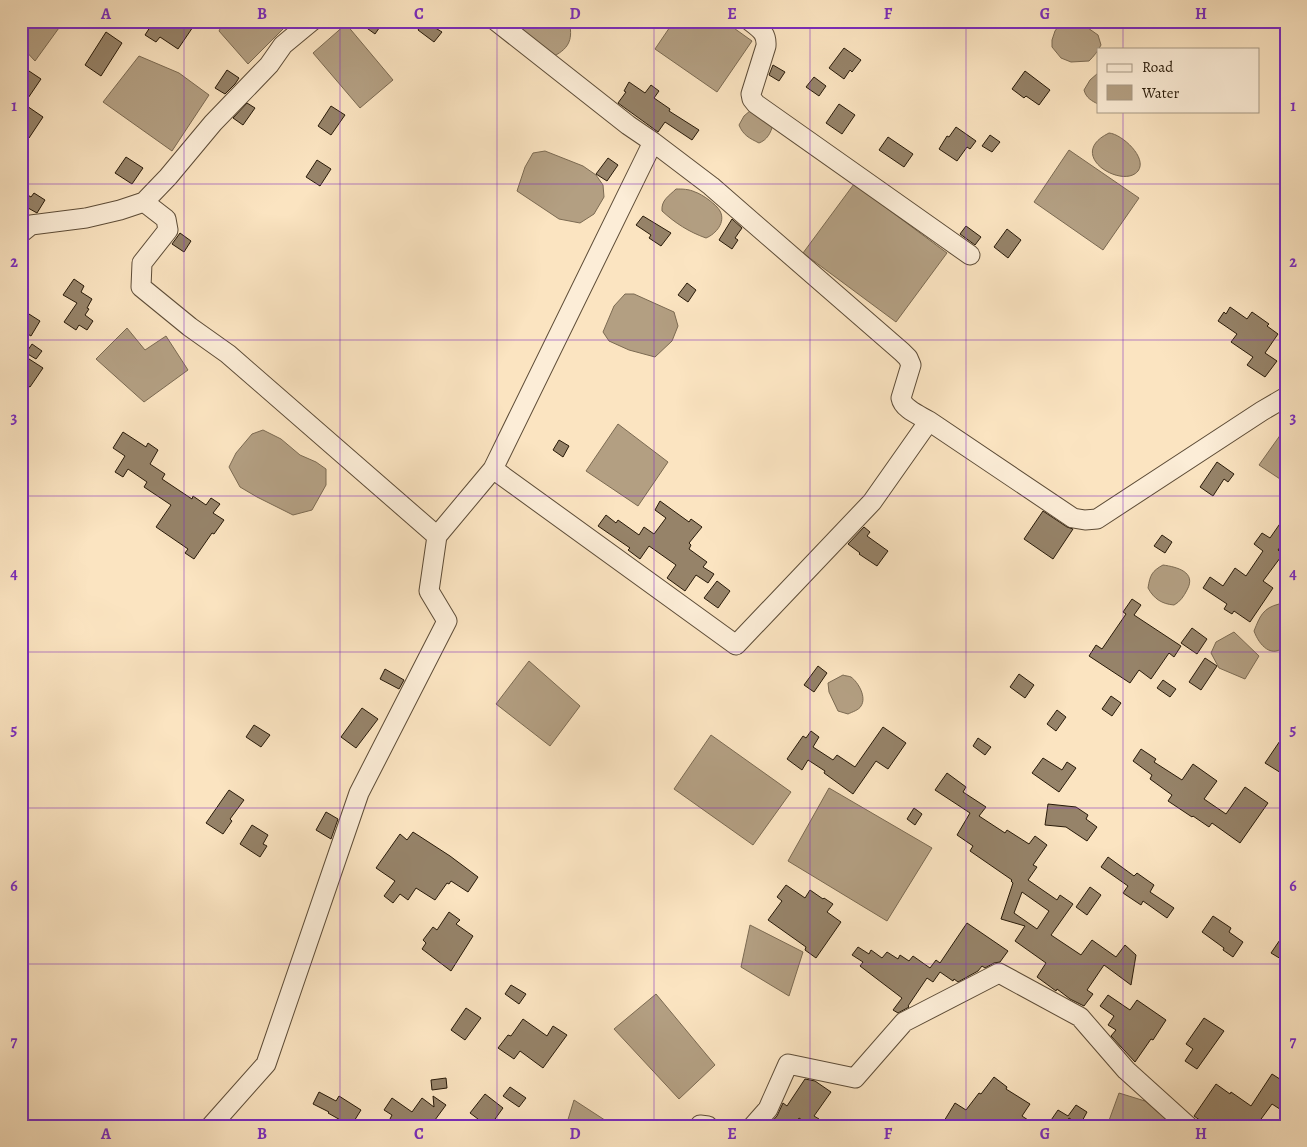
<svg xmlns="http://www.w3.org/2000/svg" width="1307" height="1147" viewBox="0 0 1307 1147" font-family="Alegreya,serif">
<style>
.water{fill:#b39f82;stroke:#7b6a52}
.building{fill:#968369;stroke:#281a09;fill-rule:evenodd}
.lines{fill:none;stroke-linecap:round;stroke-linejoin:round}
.minor-casing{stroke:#5d4c37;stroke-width:21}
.minor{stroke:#fcedd7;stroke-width:19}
.grid{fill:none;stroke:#7b2cbf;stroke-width:1;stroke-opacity:0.55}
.neatline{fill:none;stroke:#7b2cbf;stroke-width:2}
.grid-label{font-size:16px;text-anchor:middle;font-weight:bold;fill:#7b2cbf}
</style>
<rect width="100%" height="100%" fill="#fbe4c1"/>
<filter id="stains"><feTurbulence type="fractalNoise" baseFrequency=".004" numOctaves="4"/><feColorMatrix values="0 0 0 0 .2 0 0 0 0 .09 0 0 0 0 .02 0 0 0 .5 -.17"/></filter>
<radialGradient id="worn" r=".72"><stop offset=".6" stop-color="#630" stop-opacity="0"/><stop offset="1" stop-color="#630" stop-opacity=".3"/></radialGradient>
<path class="water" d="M21,21H64L35,61L21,46Z
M224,21H291L248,64L219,31Z
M507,21H569C573,38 570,48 554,56Z
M674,21H724L752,41L717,92L655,49Z
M1062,21H1078L1098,35L1101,45C1098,51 1094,56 1089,61L1071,62L1061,58L1052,47V40L1055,31Z
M346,24L393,80L360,108L313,53Z
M139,56L179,73L209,95L172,151L103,102Z
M1098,73V104C1092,101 1086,98 1084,90L1090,80Z
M751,110L773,124C771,133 767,140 759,143C749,138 743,135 739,125L744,116Z
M1109,133C1122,134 1148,158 1138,171C1123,190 1064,155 1109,133Z
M1069,150L1139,198L1103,250L1034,202Z
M545,151L583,166L596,175L603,185L604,197L594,214L580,223L559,219L517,191L525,167L533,153Z
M854,184L947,253L896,322L803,253Z
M676,189C682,189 689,189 695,192C702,194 717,205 720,211C726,222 716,234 706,238C689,232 675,223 662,211C661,200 669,196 676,189Z
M625,294H634L674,312L678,326L672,341L655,357L629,350L609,341L603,332L614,306Z
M127,328L145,350L166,336L188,370L144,402L96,359Z
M618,424L668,462L638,506L586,471Z
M1286,427V483L1259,465Z
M263,430L281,439L300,455L316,462L326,469V485L312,510L293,515L257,497L240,487L229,467L236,453L252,434Z
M1163,565C1177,567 1197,572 1187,590C1184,596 1180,602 1174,605C1162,604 1154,599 1148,588C1150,575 1152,571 1163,565Z
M1279,604L1286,605V645C1272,660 1259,645 1254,631C1260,616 1263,608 1279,604Z
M1234,632L1259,656L1245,679L1219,668L1211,653L1216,642Z
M529,661L580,706L550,746L496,704Z
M843,675C845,676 849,676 851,677C858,682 867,697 861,706C859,710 852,712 848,714L838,711L829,692L828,683Z
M711,735L791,792L753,845L674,789Z
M829,788L932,848L887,921L788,861Z
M750,925L803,952L789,996L741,967Z
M656,994L715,1065L679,1099L614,1029Z
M1119,1093L1145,1101L1174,1126H1107Z
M574,1100L614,1126H566Z"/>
<path class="building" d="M154,21H197L178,49L160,37L156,42L145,35Z
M357,21H384L375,34Z
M424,21L442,32L434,42L418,30Z
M106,32L122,43L101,76L85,65Z
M844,48L861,60L852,72L850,70L844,79L829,68Z
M773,65L785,72L779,81L769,75Z
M227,70L239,78L235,84L225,94L215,88Z
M29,71L41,79L24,104L43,117L29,138L21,132V83Z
M1025,71L1050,90L1039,105L1026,96L1024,98L1012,89Z
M814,77L826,86L819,96L806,87Z
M629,82L645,93L651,85L659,91L654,98L670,109L669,111L699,130L692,140L665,122L658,132L618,103L626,92L624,91Z
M247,103L255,108L243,125L233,118Z
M839,104L855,115L842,134L826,123Z
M331,106L345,115L331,135L318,126Z
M956,127L976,141L970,149L967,147L957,161L939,149L947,136L949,137Z
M990,135L1000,142L992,152L982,146Z
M888,137L913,154L904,167L879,150Z
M126,157L143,168L132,184L115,173Z
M608,158L618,165L607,181L596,174Z
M317,160L331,169L320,186L306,177Z
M21,191L31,197L34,193L45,200L37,213L21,204Z
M643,216L671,233L661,246L649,238L651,235L636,225Z
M732,219L742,228L735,238L738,240L732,249L719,240Z
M966,226L981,237L975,245L960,234Z
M1007,229L1021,240L1008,258L994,247Z
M180,233L191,241L184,252L172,244Z
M74,279L84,286L81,292L92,299L87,308L89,309L85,315L93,321L87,330L79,325L76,330L64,322L77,303L63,295Z
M687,283L696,290L688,302L678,295Z
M1230,307L1247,319L1252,312L1269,324L1267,326L1278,334L1265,353L1277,361L1265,377L1247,365L1253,357L1231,342L1237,334L1218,321L1224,312L1226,314Z
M21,309L40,321L31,336L21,330Z
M32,344L42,351L36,359L26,353Z
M26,357L43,368L30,387L21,382V365Z
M123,432L146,447L148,443L158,450L150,464L165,474L162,479L192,499L193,496L206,505L211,498L220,504L213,513L224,520L214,534L212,533L194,559L185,553L188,549L156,527L171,505L144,487L147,482L128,469L123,477L115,472L125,456L113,448Z
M559,440L569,446L563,457L553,450Z
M1217,462L1234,474L1228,482L1224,479L1213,496L1200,487Z
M660,501L689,522L691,519L702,527L689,543L691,545L689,549L707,562L703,567L714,574L708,583L696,575L685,591L667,578L676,565L649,546L640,559L628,550L630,548L598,526L606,515L616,523L618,520L639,535L644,527L654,534L666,518L655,510Z
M1043,511L1067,527L1073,529L1053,559L1024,539Z
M1286,515V539L1278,550L1283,554L1263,581L1273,588L1250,622L1234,611L1232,614L1224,609L1227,604L1203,588L1210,577L1223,586L1235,568L1246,576L1263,551L1254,544L1262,533L1270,538Z
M864,527L870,532L867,536L888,551L877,566L859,554L860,553L848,544Z
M1162,535L1172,542L1165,553L1154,546Z
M717,581L730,591L718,608L704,598Z
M1132,599L1141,605L1134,615L1181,646L1174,657L1169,653L1151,679L1139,670L1130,683L1089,656L1096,645L1102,649L1126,614L1123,612Z
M1192,628L1207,639L1197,654L1181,643Z
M1205,658L1217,666L1201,690L1189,682Z
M818,666L827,673L814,692L804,685Z
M385,669L404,680L399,689L380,679Z
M1019,674L1034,685L1025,698L1010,687Z
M1163,680L1176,689L1170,697L1157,688Z
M1111,696L1121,703L1112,716L1102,709Z
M362,708L378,719L356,748L341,737Z
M1057,710L1066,717L1056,731L1047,724Z
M254,725L270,735L261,747L246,737Z
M883,727L906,743L888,769L876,761L853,794L824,773L825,771L808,760L802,770L787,759L803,736L806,738L811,731L819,737L813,747L833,760L837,755L855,767Z
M1286,732V776L1265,763Z
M978,738L991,747L985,755L973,746Z
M1141,749L1156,759L1154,762L1182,780L1193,764L1217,781L1204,799L1226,814L1245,787L1268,803L1240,843L1212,823L1209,827L1193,816L1192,817L1168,801L1172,795L1150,779L1152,775L1133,761Z
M1043,758L1062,770L1067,762L1076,768L1059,792L1032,773Z
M947,773L966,787L963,792L986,807L979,816L1005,833L1007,830L1029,844L1035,836L1047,845L1033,865L1037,867L1028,880L1057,900L1060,895L1073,904L1051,935L1081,955L1092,940L1116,957L1125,945L1136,955L1131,985L1104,965L1087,990L1093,994L1084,1006L1070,999L1057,989L1056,991L1037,977L1046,963L1015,941L1025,926L1001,919L1013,883L1011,881L1012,880L970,851L973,846L957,835L970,813L935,790ZM1022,892L1049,911L1037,929L1014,913Z
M229,790L244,800L230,819L232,821L223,834L206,823Z
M1048,804L1076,807L1088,815L1086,819L1097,827L1087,841L1066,827L1045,825Z
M914,808L922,814L915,825L907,819Z
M326,812L338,819L331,839L316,830Z
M252,825L268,835L263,844L267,846L260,857L240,844Z
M413,832L450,856L478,877L468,892L451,881L449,884L447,883L435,900L416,888L408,900L400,894L393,903L384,896L395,881L376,868L400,834L407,840Z
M1108,857L1134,876L1137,873L1154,885L1150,892L1174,908L1167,918L1143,901L1141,905L1123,893L1128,886L1101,867Z
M786,885L805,898L810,890L823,899L824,898L833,904L827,912L841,922L816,958L805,950L806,947L768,920L782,901L777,897Z
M1090,887L1101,895L1087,915L1076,907Z
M449,912L460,920L456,924L473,936L451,971L422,949L426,943L423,940L433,927L437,930Z
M1213,916L1231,928L1229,932L1243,942L1233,957L1223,950L1224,948L1202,932Z
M967,923L1008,951L1000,962L994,963L985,968L982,966L978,971L958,982L954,979L953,981L940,972L933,982L927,978L908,1006L909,1007L898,1013L893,1010L902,998L860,966L863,962L852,955L858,947L869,954L871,950L882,958L887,952L898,959L900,955L909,961L913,956L930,968L936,960L940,963Z
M1286,931V952L1281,959L1271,953Z
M511,985L526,994L519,1004L505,994Z
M1108,995L1130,1010L1137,1000L1166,1020L1153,1040L1151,1039L1135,1062L1111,1036L1116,1030L1108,1025L1114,1016L1100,1006Z
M466,1008L481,1018L465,1040L451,1030Z
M1204,1018L1224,1031L1197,1069L1185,1061L1193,1049L1186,1044Z
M523,1019L547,1036L553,1026L567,1035L543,1068L520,1051L514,1059L498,1048L508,1035L511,1036Z
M1272,1074L1286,1083V1113L1272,1104L1256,1126H1208L1194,1116L1216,1084L1230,1094L1231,1092L1251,1106Z
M994,1077L1007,1087L1006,1089L1030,1104L1022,1116L1037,1126H941L955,1103L966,1110L979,1093L981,1094Z
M446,1078L447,1088L432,1090L431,1080Z
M805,1079L815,1081L831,1092L814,1116L819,1119L814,1126H811L799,1118L794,1126H768L777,1116L783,1103L787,1106Z
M510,1087L526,1098L519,1107L503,1096Z
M319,1092L336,1101L339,1096L361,1110L351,1126L328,1113L329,1112L313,1104Z
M485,1094L503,1108L490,1126H473L478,1119L470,1113Z
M433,1096L446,1105L432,1124L426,1120L421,1126H396L389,1121L392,1115L384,1110L392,1098L412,1112L422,1098L434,1107Z
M1076,1105L1087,1112L1080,1125L1069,1118L1064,1126H1047L1058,1110L1068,1116Z"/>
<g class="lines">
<g class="minor-casing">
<path id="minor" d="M750,21C760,29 767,33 766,46L751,94L752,99L756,104L970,255
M144,202L166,219L168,230L142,263L141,287L190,327L228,354L437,536L429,591L447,621L359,793L266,1064L211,1126
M21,233L31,225L86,218L120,210L144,202L168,177L213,123L269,65L283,45L312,21
M929,421L1073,518L1085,520L1097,519L1262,411L1286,397
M493,469L736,645L872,502L929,421C919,415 903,409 901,398L911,365L908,358L902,352L711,186L653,142L628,125L496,21
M437,536L493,469L653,142
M700,1125L708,1126
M753,1126L768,1109L788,1064L855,1078L904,1022L999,973L1080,1017L1126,1070L1188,1126"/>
</g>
<use href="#minor" class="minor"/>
</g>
<path class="grid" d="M184,21V1126M340,21V1126M497,21V1126M654,21V1126M810,21V1126M966,21V1126M1123,21V49M1123,111V1126M21,184H1286M21,340H1286M21,496H1286M21,652H1286M21,808H1286M21,964H1286"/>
<rect width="1307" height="1147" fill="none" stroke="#fbe4c1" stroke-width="55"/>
<rect x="1097" y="48" width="162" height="65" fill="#fcedd7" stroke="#a79985"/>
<rect x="1107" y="64" width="25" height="8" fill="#fcedd7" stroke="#a79985"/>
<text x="1142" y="72" font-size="15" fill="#281a09">Road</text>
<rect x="1107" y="85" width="25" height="15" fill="#b39f82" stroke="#a79985"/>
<text x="1142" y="98" font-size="15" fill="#281a09">Water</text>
<rect x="28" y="28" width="1252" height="1092" class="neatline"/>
<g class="grid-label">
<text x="106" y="19">A</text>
<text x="262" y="19">B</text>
<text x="419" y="19">C</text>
<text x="575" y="19">D</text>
<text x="732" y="19">E</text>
<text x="888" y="19">F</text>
<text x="1045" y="19">G</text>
<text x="1201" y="19">H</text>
<text x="14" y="111">1</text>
<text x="1293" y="111">1</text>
<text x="14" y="267">2</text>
<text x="1293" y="267">2</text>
<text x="14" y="423">3</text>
<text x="1293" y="423">3</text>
<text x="14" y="579">4</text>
<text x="1293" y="579">4</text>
<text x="14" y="735">5</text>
<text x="1293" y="735">5</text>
<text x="14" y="891">6</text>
<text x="1293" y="891">6</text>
<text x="14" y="1047">7</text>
<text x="1293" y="1047">7</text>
<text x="106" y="1139">A</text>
<text x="262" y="1139">B</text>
<text x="419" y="1139">C</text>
<text x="575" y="1139">D</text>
<text x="732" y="1139">E</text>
<text x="888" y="1139">F</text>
<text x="1045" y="1139">G</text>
<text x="1201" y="1139">H</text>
</g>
<rect width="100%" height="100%" filter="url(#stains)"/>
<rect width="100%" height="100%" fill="url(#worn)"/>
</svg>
